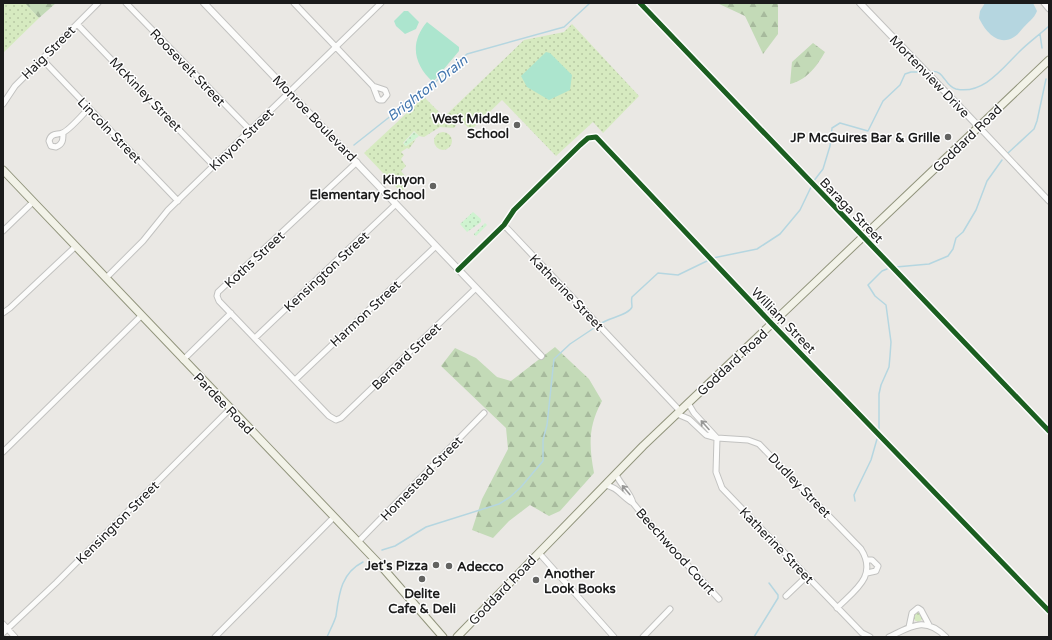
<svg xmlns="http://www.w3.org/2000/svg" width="1052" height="640" viewBox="0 0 1052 640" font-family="'Varela Round',sans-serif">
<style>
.grass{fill:url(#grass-dots)}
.forest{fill:url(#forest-firs)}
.park{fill:url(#park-dots)}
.pitch{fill:#ace5ce}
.water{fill:#b5d6e0}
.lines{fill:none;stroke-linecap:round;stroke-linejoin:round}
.stream{stroke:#b5d6e0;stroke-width:1.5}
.minor-casing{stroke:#c2c2c0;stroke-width:7}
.tertiary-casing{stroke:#c2c2c0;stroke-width:8}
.secondary-casing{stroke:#91947c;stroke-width:9}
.minor{stroke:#fcfcfb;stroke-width:5}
.tertiary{stroke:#fcfcfb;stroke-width:6}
.secondary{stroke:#f2f2e8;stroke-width:7}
.cycleway-casing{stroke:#fff;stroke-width:8}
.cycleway{stroke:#1b5e20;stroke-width:5}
.oneway{stroke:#979796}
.poi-dot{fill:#636361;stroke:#fff;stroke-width:1.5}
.labels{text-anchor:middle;stroke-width:3;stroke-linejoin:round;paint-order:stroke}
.street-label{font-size:13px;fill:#1b1b1b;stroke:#fff}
.poi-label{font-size:13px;font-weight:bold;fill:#1b1b1b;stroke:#fff;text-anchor:end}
.water-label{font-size:14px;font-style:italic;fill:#4477af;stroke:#fff}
</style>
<defs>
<pattern id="grass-dots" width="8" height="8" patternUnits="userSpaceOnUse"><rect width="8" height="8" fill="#d6eac0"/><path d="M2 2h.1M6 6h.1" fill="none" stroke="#b7c8a4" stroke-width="1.8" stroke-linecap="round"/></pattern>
<pattern id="forest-firs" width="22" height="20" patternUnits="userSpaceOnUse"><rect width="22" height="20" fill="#c3dab7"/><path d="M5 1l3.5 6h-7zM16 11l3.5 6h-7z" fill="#a7ba9d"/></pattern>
<pattern id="park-dots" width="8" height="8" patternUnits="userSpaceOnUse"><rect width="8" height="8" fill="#cff3d0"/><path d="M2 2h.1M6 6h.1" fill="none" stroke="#b1d0b2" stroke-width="1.8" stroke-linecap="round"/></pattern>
</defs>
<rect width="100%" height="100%" fill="#eae8e4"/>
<path class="grass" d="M3,3H25L39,18L3,53Z
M572,24L639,96L603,133L593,122L556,156L502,100L471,130L460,120L454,128L440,127L424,137L419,136L414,131L403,143L406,146L416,139L409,149L407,148L401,152L404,155L401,159L406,166L401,171L410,182L401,192L364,153L424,97L444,117L524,40L564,32Z
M434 141a9 9 0 1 1 18 0a9 9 0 1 1-18 0Z
M913.5 617a4.5 4.5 0 1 1 9 0a4.5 4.5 0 1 1-9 0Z"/>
<path class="forest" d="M25,3H56L39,18Z
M717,3H778V34L763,54L745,16Z
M813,43L825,52C817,66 807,80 790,84L792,62Z
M555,347L589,379L602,401C588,426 589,446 594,473L560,511L549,516L530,505L509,521L493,538L472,530L482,499L508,449L506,428L441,366L455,348L476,358L497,377L511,381Z"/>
<path class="park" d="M414,132L419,136L406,146L404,145V143Z
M473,212L481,219V222L467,232L460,224Z
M485,223L487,225L476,236L474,235V234Z"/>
<path class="pitch" d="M404,11H408L419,22L416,29L405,34L396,26L394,21Z
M427,22L459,47V51L433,82C414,65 409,43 427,22Z
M546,52L550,53L572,75L570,90L549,100L527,87L521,76Z"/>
<path class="water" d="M985,3H1033L1037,11C1034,19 1028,22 1023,28C1020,31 1018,35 1014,37C998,47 985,31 979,18L980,11Z"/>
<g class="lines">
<path class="stream" d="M1040,34L1042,48
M930,72C944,68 944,86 956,89C983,95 1002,69 1019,52C1028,43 1039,35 1049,26
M354,145L397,111L413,102L467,54L564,27L590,3
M1008,153L1034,129L1037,121L1046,79
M813,182L823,169L830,146L832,128L840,123L868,131L883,101L900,85L905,74L911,72H924
M713,258L757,249L780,234L800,210L812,185
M896,267L929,264L948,256L953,249L956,238L963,232L976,210L987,181L1002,160
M600,324C608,318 629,315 632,307C632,304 631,300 632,297L658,273L678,275L709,260
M879,429V394L881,385L889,367L890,356L891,342L886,305L875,296L868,285L882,271L887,269
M855,501L854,495L871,460L877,439
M382,550L395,546L426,527L499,504L510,497L521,487L543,461V440L547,425L554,359L570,344L597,326
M327,637C330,630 334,623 336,616C339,594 341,573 363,562
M754,637L778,598V595L769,583"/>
<g class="minor-casing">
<path id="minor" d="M126,3L250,130
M294,3L373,86L378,99L380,100H383L387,95L385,90L373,86
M640,3L1049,431
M1044,3L1049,9
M77,24L214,166
M42,59L178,201
M3,104L15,86L98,3
M979,127L1049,201
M63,133C63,140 63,144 56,147L51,146L49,141C51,133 56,135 62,133C69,131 83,114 89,108
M357,162L218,292L217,296L219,301L329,416L336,420L341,418L476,288
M504,225L680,411
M3,231L33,202
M458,270L504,225L514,210L580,145L588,138L596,137L772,324L1049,611
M106,278L143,241L168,210L381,3
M3,313L10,308L76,246
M255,338L396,204
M183,360L231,313
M295,380L436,246
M677,414L689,419L706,435L717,438L694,413L688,403
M3,452L141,316
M605,485C618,487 622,497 633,503C630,491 620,485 616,474
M633,503L655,530L719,599
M358,542L484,413
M539,553L614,637
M866,560H872L878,566L876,571L867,573
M786,596L807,576
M837,608C855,590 878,576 861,549L759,444L748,440L717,438L716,472L722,488L862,633L870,637
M3,624L15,637
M909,627L912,613L918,608L921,610L929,625
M3,633L56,583L230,409
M215,637L334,517
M643,637L670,609
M889,637C912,626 925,616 946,637"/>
</g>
<g class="tertiary-casing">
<path id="tertiary" d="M204,3L541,356
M860,3L979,127"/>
</g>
<g class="secondary-casing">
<path id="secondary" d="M3,170L382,567L443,637
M457,637L643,446L1049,60"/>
</g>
<use href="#minor" class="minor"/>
<use href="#tertiary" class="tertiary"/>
<use href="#secondary" class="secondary"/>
<g class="cycleway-casing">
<path id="cycleway" d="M640,3L1049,431
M458,270L504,225L514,210L580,145L588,138L596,137L772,324L1049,611"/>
</g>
<use href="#cycleway" class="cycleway"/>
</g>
<defs><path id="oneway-shaft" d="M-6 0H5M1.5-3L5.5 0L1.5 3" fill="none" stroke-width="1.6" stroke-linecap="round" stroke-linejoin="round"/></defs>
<g class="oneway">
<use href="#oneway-shaft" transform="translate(705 425) rotate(-132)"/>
<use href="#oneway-shaft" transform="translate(626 490) rotate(-130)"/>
</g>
<g class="poi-dot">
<circle cx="517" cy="125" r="4"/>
<circle cx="948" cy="137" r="4"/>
<circle cx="433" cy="186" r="4"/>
<circle cx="436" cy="565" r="4"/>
<circle cx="449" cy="566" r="4"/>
<circle cx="422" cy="579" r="4"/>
<circle cx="536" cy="580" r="4"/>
</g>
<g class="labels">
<g class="street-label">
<text transform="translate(48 52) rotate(-45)" y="5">Haig Street</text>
<text transform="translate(188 67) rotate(46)" y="5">Roosevelt Street</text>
<text transform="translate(930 76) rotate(46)" y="5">Mortenview Drive</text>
<text transform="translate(146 94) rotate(46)" y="5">McKinley Street</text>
<text transform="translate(315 118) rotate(46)" y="5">Monroe Boulevard</text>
<text transform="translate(110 130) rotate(46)" y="5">Lincoln Street</text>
<text transform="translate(967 138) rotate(-44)" y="5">Goddard Road</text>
<text transform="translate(241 139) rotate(-44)" y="5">Kinyon Street</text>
<text transform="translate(852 210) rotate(46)" y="5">Baraga Street</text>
<text transform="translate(254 259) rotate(-43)" y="5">Koths Street</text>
<text transform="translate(326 271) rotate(-43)" y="5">Kensington Street</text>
<text transform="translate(567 292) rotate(46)" y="5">Katherine Street</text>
<text transform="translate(365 313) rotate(-43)" y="5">Harmon Street</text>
<text transform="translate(784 320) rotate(46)" y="5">William Street</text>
<text transform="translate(406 356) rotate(-44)" y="5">Bernard Street</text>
<text transform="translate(732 362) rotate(-43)" y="5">Goddard Road</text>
<text transform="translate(224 403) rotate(46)" y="5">Pardee Road</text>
<text transform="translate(421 478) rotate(-46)" y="5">Homestead Street</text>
<text transform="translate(800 485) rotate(46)" y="5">Dudley Street</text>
<text transform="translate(117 522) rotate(-45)" y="5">Kensington Street</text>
<text transform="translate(777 545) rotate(46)" y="5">Katherine Street</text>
<text transform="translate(676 551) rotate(48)" y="5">Beechwood Court</text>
<text transform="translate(502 590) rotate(-46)" y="5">Goddard Road</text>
</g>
<g class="poi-label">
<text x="509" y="123">West Middle<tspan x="509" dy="15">School</tspan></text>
<text x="940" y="142">JP McGuires Bar &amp; Grille</text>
<text x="425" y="184">Kinyon<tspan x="425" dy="15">Elementary School</tspan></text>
<text x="428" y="570">Jet's Pizza</text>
<text x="457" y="571" text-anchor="start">Adecco</text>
<text x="544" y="578" text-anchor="start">Another<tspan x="544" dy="15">Look Books</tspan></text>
<text x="422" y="598" text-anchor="middle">Delite<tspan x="422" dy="15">Cafe &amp; Deli</tspan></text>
</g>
<g class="water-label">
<text transform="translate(427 88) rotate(-38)" y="5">Brighton Drain</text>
</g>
</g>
<rect width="1052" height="640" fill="none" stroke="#1b1b1b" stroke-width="8"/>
</svg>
